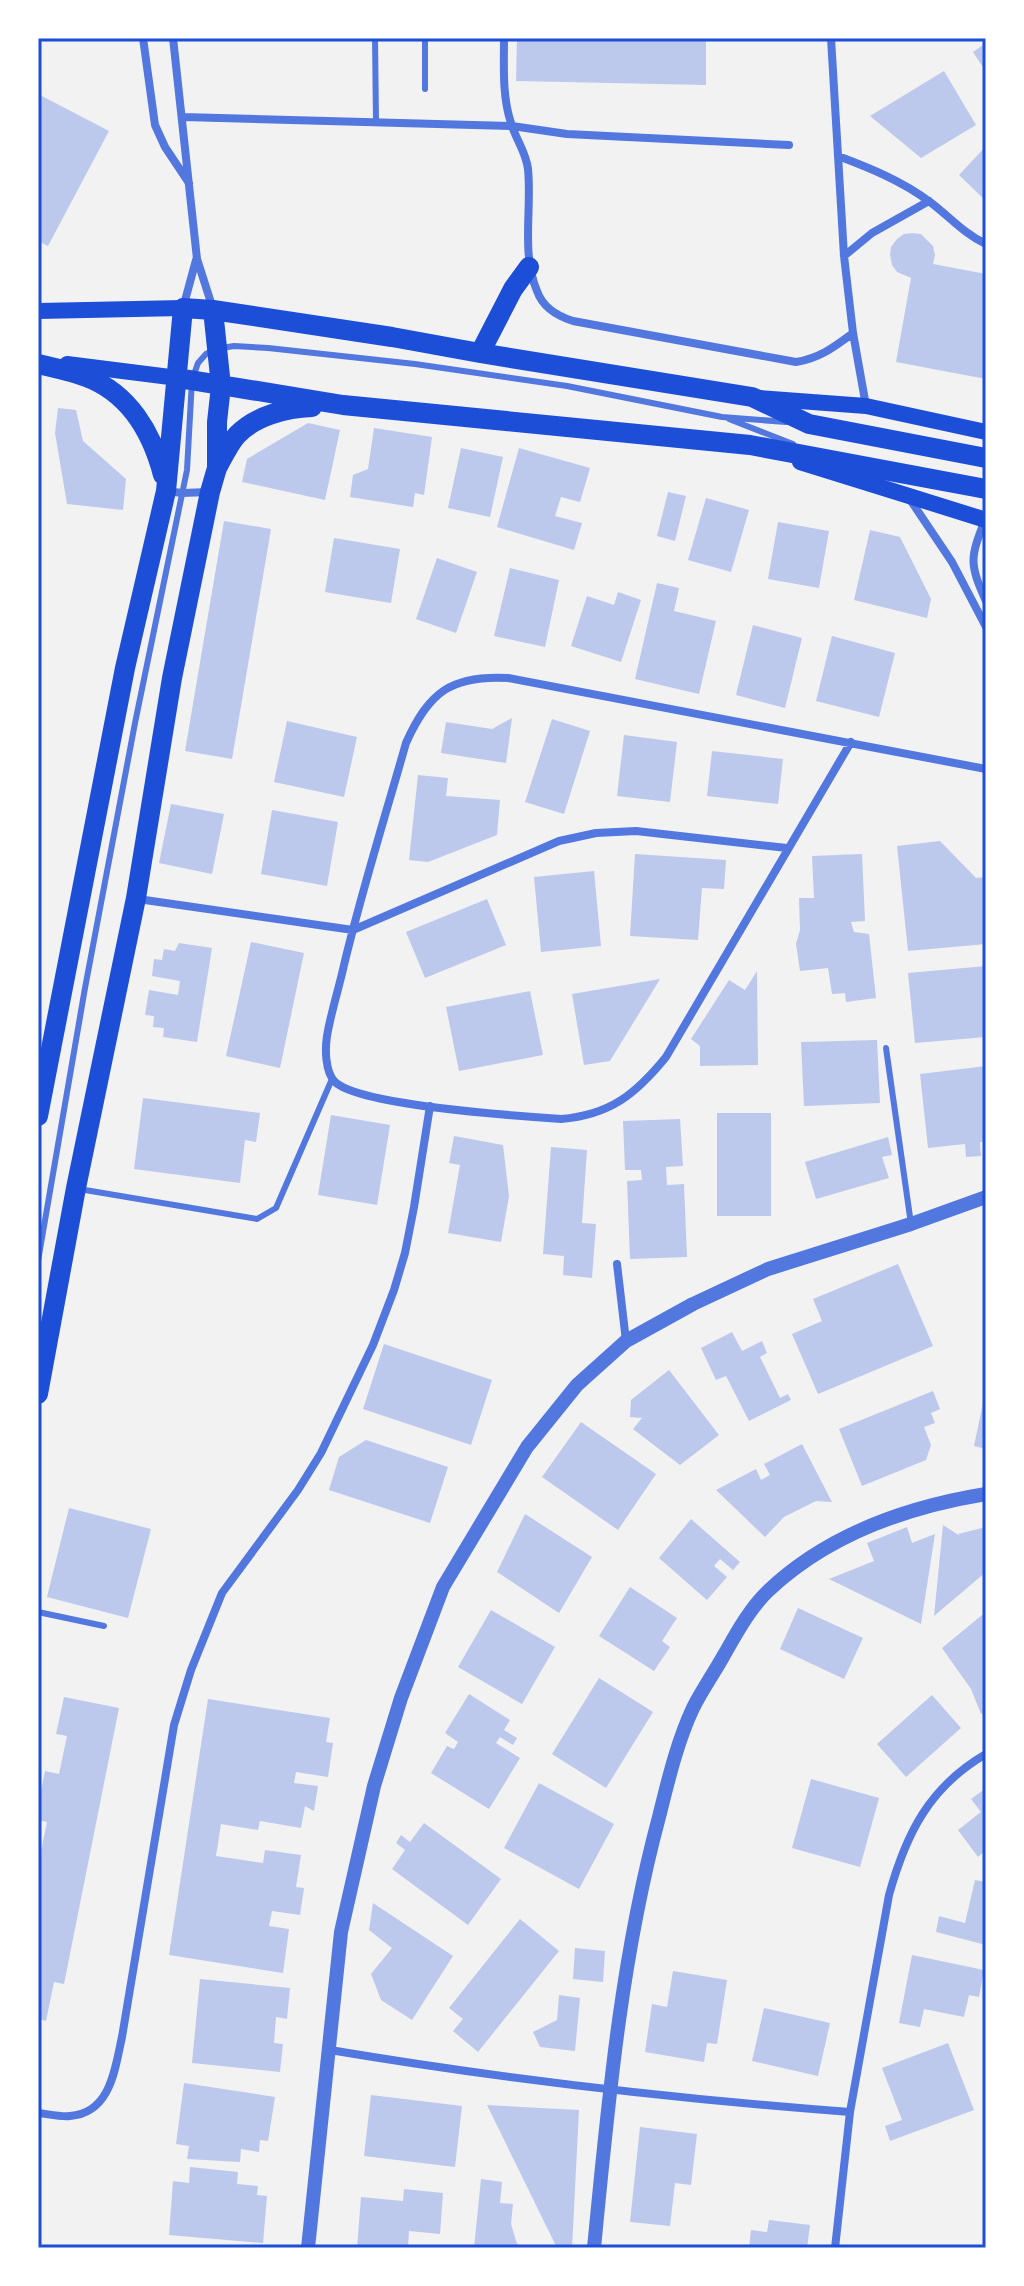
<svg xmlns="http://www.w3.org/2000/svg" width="1024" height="2286" viewBox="0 0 1024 2286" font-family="'PT Sans',sans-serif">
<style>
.building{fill:#bdc9ec}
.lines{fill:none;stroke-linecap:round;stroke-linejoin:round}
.service{stroke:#5277de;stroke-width:6}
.minor{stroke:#5277de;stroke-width:8}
.tertiary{stroke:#5277de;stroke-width:14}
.secondary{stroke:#1d4ed8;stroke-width:16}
.primary{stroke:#1d4ed8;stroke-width:20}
.neatline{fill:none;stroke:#1d4ed8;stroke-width:3}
</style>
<rect width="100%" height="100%" fill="#f2f2f2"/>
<path class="building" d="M517,38H706V85L516,81Z
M986,43V72L973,52Z
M944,71L976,125L921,158L870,116Z
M38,94L109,131L48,246L38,241Z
M986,146V201L959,175Z
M912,233L921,234L933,246L935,255L933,264L986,274V379L896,362L911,278L897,272L892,265L890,255L891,247L897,239L904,234Z
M58,408L76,410L83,441L126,479L123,510L67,504L55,433Z
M308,423L340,430L325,500L242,482L247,459Z
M374,428L432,437L424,495L415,493L413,507L350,497L353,475L368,469Z
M461,448L503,457L490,517L448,508Z
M519,448L590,468L580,502L561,497L555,516L582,523L574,550L497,527Z
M668,492L686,496L675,541L657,536Z
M706,498L749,510L731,572L688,560Z
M224,521L271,529L232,759L185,751Z
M778,522L829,531L819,588L768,579Z
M870,530L900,537L931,599L927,618L854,600Z
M334,538L400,549L391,603L325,592Z
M437,558L477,572L456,633L416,619Z
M510,568L559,580L545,647L494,636Z
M657,583L679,588L674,611L716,621L699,694L635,679Z
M618,592L641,600L621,662L571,646L587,596L614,605Z
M753,625L802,638L785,708L736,695Z
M832,636L895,653L879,717L816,701Z
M512,718L506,763L441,753L446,722L492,729Z
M552,719L590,731L564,814L525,802Z
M287,721L357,737L344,797L274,782Z
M624,735L677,742L670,802L617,796Z
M712,751L783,759L778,804L707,796Z
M418,775L448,778L446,796L500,800L497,835L428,862L409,860Z
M171,804L224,814L212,874L159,863Z
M272,810L338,822L327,886L261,874Z
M940,841L976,878L986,877V944L908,951L897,846Z
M635,854L726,860L724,889L702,888L698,940L630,936Z
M862,854L865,921L851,922L854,932L869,934L876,998L846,1002L845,993L832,994L828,968L800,971L796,944L800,930L799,898H814L812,856Z
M594,871L601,946L541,952L534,877Z
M487,899L506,945L425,978L406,932Z
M251,942L304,953L280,1068L226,1056Z
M179,943L212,948L197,1042L163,1037L164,1028L153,1027L154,1016L145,1015L149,990L178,995L180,981L152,976L154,959L162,960L164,949L175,951Z
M986,966V1037L915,1043L908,973Z
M757,971L758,1065L700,1066V1046L691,1039L729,980L745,990Z
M660,979L610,1061L584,1065L572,994Z
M530,991L543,1055L459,1071L446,1007Z
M877,1040L880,1103L804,1106L801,1042Z
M986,1066V1142H980L981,1156L966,1157L965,1144L928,1148L920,1074Z
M143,1098L260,1113L256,1142L245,1140L240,1183L134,1169Z
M717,1113H771V1216H717Z
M331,1115L390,1125L377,1205L318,1195Z
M680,1119L683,1166L666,1167L667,1185L684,1184L687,1257L630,1259L627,1181L642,1180L641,1170H625L623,1121Z
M454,1136L503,1145L509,1196L501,1242L448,1233L460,1165L449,1163Z
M888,1137L892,1155L882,1157L889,1178L816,1199L805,1162Z
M551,1147L587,1150L582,1223L596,1224L592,1278L563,1275L564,1256L543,1254Z
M898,1264L933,1346L818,1394L792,1334L822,1321L813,1299Z
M732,1332L742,1351L762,1341L767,1353L760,1357L780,1398L788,1394L791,1400L749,1421L726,1376L716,1380L701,1348Z
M384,1344L492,1380L471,1445L363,1409Z
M669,1370L719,1435L680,1465L633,1429L642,1418L630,1417L631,1400Z
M933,1391L940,1409L931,1413L935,1423L924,1427L931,1445L926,1460L862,1486L839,1429Z
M985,1394H986V1449L974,1446Z
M581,1422L656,1474L618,1530L542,1477Z
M366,1440L448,1467L430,1523L329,1490L339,1457Z
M802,1444L832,1502L816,1501L784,1517L765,1537L716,1490L756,1469L761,1480L770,1475L764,1464Z
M69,1508L151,1529L128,1618L47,1597Z
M525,1514L592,1557L559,1613L497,1572Z
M691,1519L740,1562L733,1570L720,1559L714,1566L727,1577L707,1600L659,1558Z
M943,1525L960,1536L958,1534L986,1527V1572L934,1616Z
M907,1527L912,1543L935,1534L921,1624L829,1579L874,1561L867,1543Z
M630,1587L677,1618L662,1641L670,1647L654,1671L599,1636Z
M798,1608L863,1638L844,1679L780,1649Z
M491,1610L555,1647L522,1704L458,1667Z
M986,1614V1712L981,1714L971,1689L942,1648L982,1615Z
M599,1678L653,1712L606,1788L552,1754Z
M469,1694L510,1720L504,1730L517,1738L513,1745L500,1737L496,1743L520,1758L489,1809L431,1773L447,1746L454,1749L458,1742L445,1733Z
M932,1695L961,1728L906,1777L877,1744Z
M64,1697L119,1708L64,1984L54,1982L46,2021L38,2019V1851H41L47,1822L38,1820V1806L45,1771L59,1774L67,1736L56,1734Z
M208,1699L330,1718L326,1742L333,1743L328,1777L296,1772L294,1783L318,1786L314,1811L305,1806L301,1828L260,1821L258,1830L221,1824L216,1856L263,1863L265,1850L301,1855L296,1887L304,1888L300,1915L272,1911L269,1926L289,1929L283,1973L169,1955Z
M811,1779L879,1798L860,1867L792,1848Z
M539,1783L614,1824L579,1889L504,1848Z
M986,1788V1850L978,1857L958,1830L981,1812L971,1799Z
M424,1823L501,1879L468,1925L392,1869L405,1850L396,1843L401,1835L410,1842Z
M975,1880L986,1882V1945L936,1932L939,1916L965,1923Z
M373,1903L453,1956L412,2020L381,2000L371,1974L392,1948L369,1930Z
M520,1919L559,1951L478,2052L453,2031L463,2019L449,2008Z
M575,1948L605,1951L603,1982L573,1979Z
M912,1955L984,1970L979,1997L969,1995L964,2017L924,2009L920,2027L899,2023Z
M673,1971L727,1980L717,2044L707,2043L704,2062L645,2052L652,2004L667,2007Z
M200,1979L290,1988L287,2019L276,2017L274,2043L283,2044L280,2072L192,2063Z
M559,1995L580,1998L575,2051L540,2047L533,2032L557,2020Z
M764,2008L830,2023L818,2076L752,2061Z
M948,2043L974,2110L890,2141L885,2126L902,2120L882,2068Z
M184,2083L275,2097L268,2141L260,2140L259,2152L241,2149L240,2162L187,2159L189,2146L176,2144Z
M371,2095L462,2106L455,2167L364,2156Z
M487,2105L579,2110L572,2248H557Z
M640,2127L697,2134L691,2185L675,2183L670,2226L630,2222Z
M190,2167L238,2172L237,2184L258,2186L257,2195L267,2196L263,2243L169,2235L173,2181L189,2183Z
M481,2179L502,2182L500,2203L513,2204L511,2224L517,2244L530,2248H474Z
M404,2189L443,2193L440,2234L409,2231L408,2248H357L361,2197L403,2201Z
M769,2220L810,2225L807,2248H749L751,2230L767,2232Z"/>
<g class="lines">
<path class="service" d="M375,38L376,122
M425,89V38
M729,419L793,444
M886,1048L911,1224
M79,1189L257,1219L276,1208L332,1079
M38,1261L85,988L135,723L187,470L192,380L198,363L206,354L216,349L234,346L268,348L415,364L567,386L722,417L786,422
M38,1612L104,1626"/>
<path class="minor" d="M143,38L155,125L165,147L189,183
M173,38L197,259L213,309
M504,38C504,66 502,96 511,123C516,140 526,152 528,169C532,209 521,253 537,291C543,308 557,316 573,321L796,362C820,358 834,347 853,333
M831,38L844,256L853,333L866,406
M183,117L512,126L567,134L789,145
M838,156C870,168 902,181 930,202C949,216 964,234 986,244
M844,256L872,233L929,201
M183,308L196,260
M167,491L182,493L209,492
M909,498L952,562L986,627
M985,520C970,558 969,563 986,601
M851,742L666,1057C636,1094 610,1115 561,1119C519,1116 361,1106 335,1082C325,1072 325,1049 327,1036C331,1012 339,988 344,965C362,890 385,817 406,743C429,692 451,675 508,678L986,769
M138,899L353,930L559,841L596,833L636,831L787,848
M617,1264L626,1341
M330,2050C503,2079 676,2099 850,2112
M38,2113C48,2114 60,2117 70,2116C111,2113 115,2068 122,2037L174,1725L191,1670L222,1593L298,1490L321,1453L373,1345L394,1290L405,1253L414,1207L430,1106
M835,2248L850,2112L889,1895C906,1834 929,1787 986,1754"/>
<path class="tertiary" d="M308,2248L341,1932L374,1786L401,1698L443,1587L527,1447L577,1385L626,1341L693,1304L768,1269L911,1224L986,1197
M594,2248C608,2104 621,1958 659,1817C668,1781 677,1742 693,1708C702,1690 714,1673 724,1655C736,1634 750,1608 768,1591C828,1534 906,1507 986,1494"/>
<path class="secondary" d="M38,311L183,308
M67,364L178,378
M759,398L866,406L986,432
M800,462L986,520"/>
<path class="primary" d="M480,353L513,289L529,267
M38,364C54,368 71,371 86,377C129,393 152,433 163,475
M178,378L343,405L750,445L986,489
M217,468C223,457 229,444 237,435C255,416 286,408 312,407
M38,1116L125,668L166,491L183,308L213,310L392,337L480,353L752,397L809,424L986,458
M38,1394L76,1188L136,898L172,678L210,492L217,468V422L221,386L213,310"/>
</g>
<rect width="1024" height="2286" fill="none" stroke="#ffffff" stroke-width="80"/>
<rect x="40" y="40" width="944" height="2206" class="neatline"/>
</svg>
